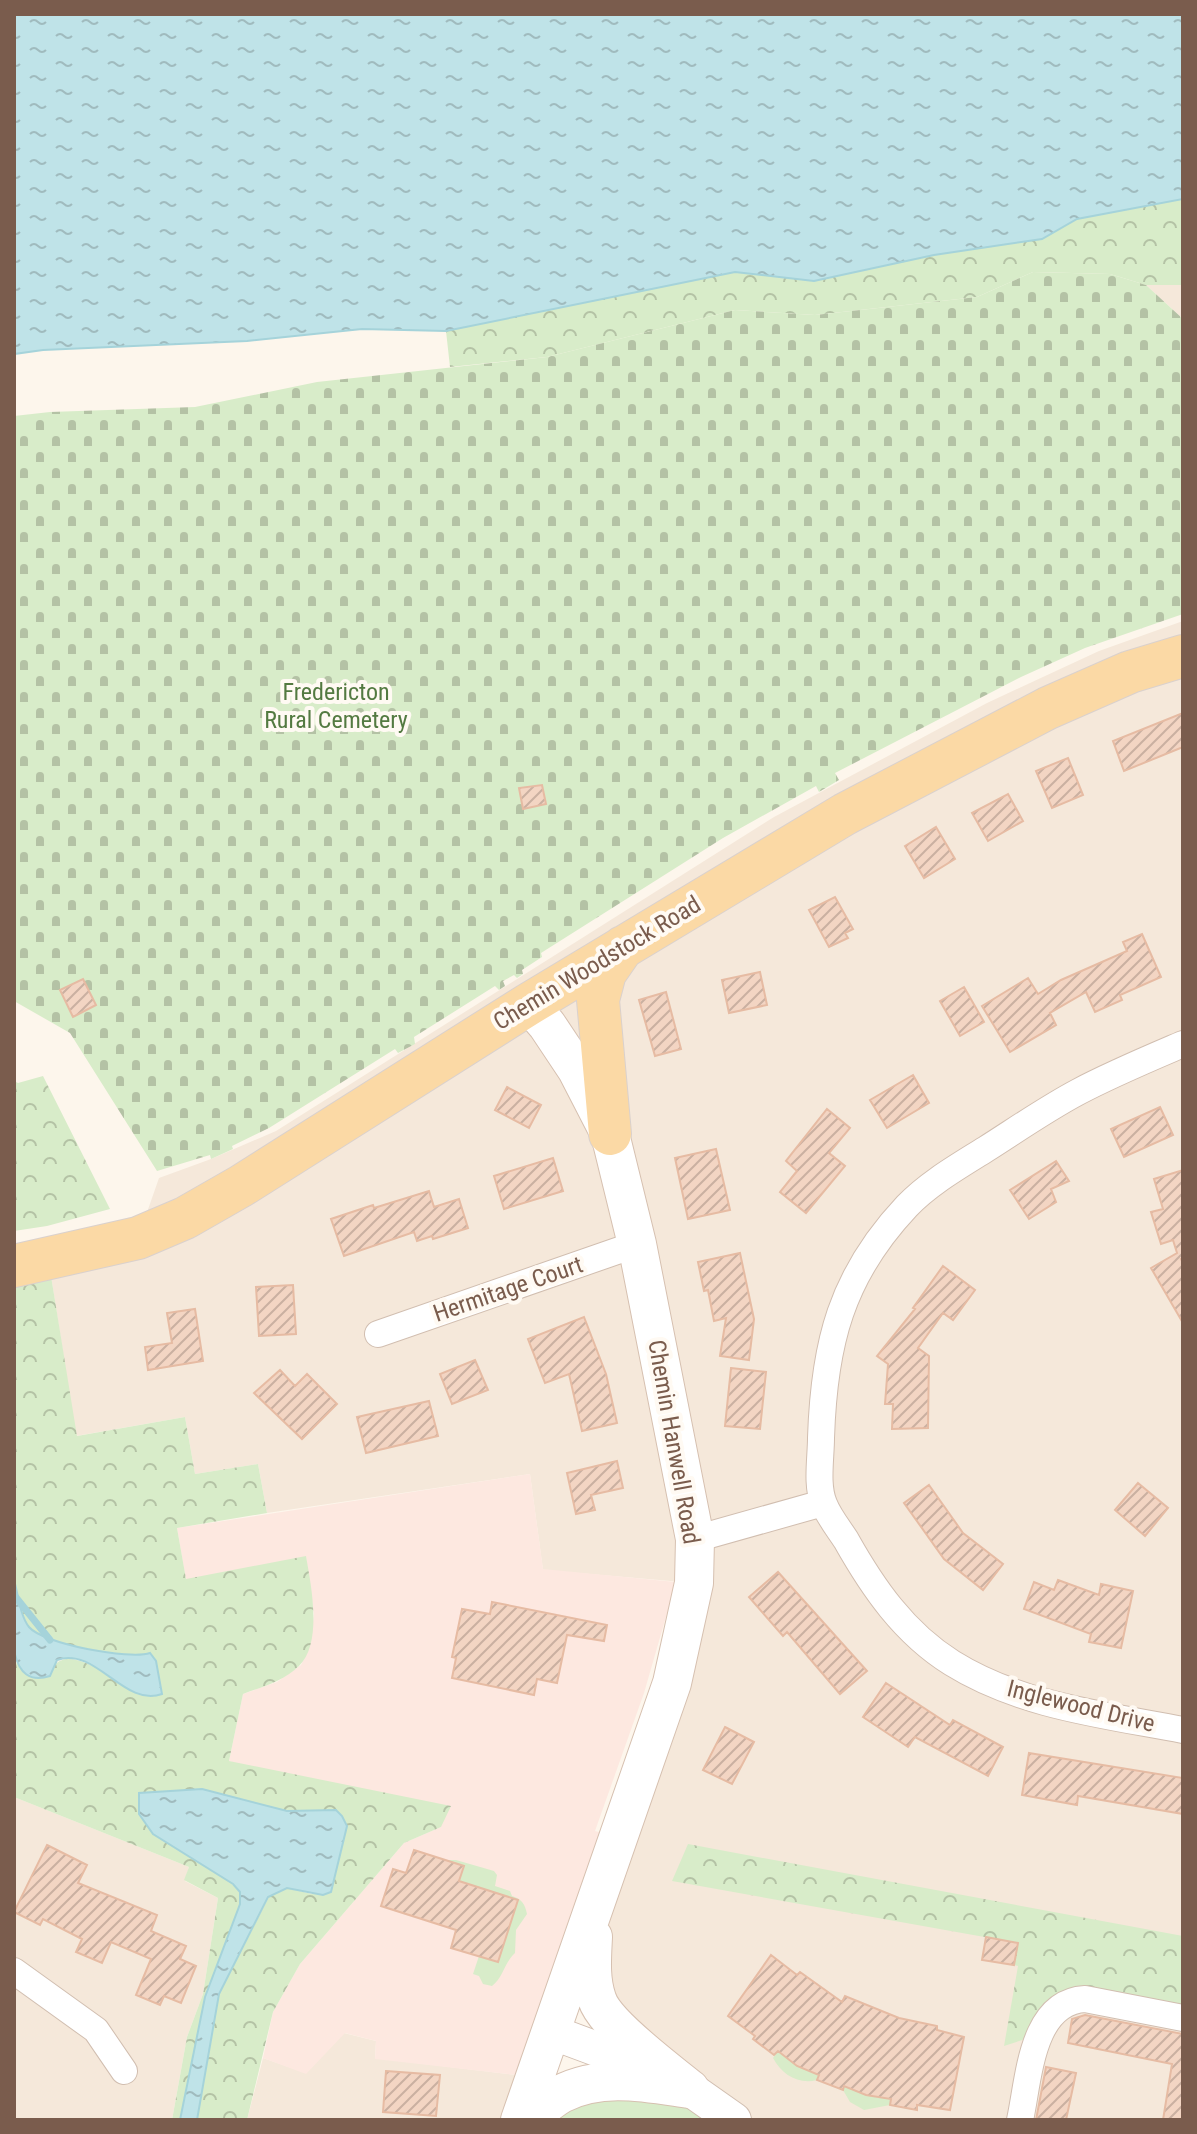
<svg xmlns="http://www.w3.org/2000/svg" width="1197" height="2134" viewBox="0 0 1197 2134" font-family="'Roboto Condensed',sans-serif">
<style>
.residential{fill:#f5e8da}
.commercial{fill:#fde8e0}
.forest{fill:url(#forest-crowns)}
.cemetery{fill:url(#cemetery-stones)}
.green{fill:#d8ecc9}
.water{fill:url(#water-ripples);stroke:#a5d3da;stroke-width:2}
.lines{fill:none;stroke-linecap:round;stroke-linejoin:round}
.stream{stroke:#a5d3da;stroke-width:7}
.building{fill:url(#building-hatch);stroke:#e6bba3;stroke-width:2}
.minor-casing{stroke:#d1beb0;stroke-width:28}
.tertiary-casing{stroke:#d1beb0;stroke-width:36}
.secondary-casing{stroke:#d6c0b0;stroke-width:40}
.primary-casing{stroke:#dad1cd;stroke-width:44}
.minor{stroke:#fff;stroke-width:26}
.tertiary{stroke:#fff;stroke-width:34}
.secondary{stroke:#fff;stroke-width:38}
.primary{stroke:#fbd9a5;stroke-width:42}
.labels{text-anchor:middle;stroke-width:8;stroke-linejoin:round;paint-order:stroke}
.park-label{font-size:24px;fill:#537a41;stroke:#fffaf3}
.street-label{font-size:24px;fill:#7a5c4d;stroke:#fffaf3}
</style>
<defs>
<pattern id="forest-crowns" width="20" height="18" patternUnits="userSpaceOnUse" patternTransform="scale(2)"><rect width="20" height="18" fill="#d8ecc9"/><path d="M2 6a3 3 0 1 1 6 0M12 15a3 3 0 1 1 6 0" fill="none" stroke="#b4c2a5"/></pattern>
<pattern id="cemetery-stones" width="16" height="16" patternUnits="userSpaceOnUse" patternTransform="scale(2)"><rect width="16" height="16" fill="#d8ecc9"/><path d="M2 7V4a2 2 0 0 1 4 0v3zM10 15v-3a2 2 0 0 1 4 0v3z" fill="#b4c2a5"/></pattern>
<pattern id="water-ripples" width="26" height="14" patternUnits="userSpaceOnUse" patternTransform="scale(2)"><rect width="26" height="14" fill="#bfe3e8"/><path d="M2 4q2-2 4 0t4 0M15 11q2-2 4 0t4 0" fill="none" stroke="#a0bbbe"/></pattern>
<pattern id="building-hatch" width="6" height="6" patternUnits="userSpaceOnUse" patternTransform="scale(2)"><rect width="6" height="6" fill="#f3d5c3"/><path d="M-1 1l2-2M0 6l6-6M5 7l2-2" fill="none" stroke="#cab0a1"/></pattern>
</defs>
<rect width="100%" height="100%" fill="#fdf6ec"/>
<path class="residential" d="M1183,261V319L1146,285Z
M1183,621V2120H734L690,2089L592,1973L694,1583L543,1570L530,1474L267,1513L258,1464L195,1474L185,1417L76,1436L51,1276L138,1238L159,1178L211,1159L276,1131L774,817L987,703L1099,651Z
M14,1797L189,1867L185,1881L218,1898L203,1994L187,2037L172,2120H14Z
M344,2033L376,2041L375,2058L534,2077L520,2120H247L263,2058L306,2073Z"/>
<path class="commercial" d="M530,1474L543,1569L676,1582L644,1693L595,1831L618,1837L534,2077L375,2059L376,2041L345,2033L306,2074L263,2058L273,2012L300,1964L404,1843L441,1827L229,1761L243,1694L277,1682L301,1665L310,1645L314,1614L306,1557L186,1580L177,1528Z"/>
<path class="forest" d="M1183,199V285H1146L1110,274L1033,272L977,297L815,315L735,310L547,357L450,367L446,331L735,272L814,281L934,255L1042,239L1077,219Z
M43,1076L110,1209L47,1226L14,1231V1081L18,1083Z
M51,1276L77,1436L185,1417L195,1474L258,1464L267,1513L177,1528L186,1579L306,1556C311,1585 323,1643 299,1666C284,1681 262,1687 243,1694L229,1761L451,1806L441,1827L404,1843L300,1964L273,2012L247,2120H197L219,1994L269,1897L287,1888L312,1894L335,1810L287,1811L202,1789L139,1793L240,1892V1904L205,1997L180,2120H172L187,2037L203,1994L218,1898L184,1880L189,1867L14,1797V1658L17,1664L53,1668C68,1641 119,1683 139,1694L143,1655C120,1655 44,1645 29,1627C20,1616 18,1593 14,1580V1281Z
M688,1844L1183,1936V2018L1085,1999L1038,2035L1004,2046L1018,1966L1014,1965L1018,1943L672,1881Z"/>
<path class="cemetery" d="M1033,272L1110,274L1146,285L1183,319V614L1085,648L1021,677L835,773L839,780L819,792L816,786L723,838L541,953L542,957L522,970L523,974L517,978L514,975L503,981L505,986L499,990L495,986L414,1037L415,1044L398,1053L395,1049L269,1128L232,1146L233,1149L211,1159L210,1155L157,1171L70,1033L14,1001V416L50,412L195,407L317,382L547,357L735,310L815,315L977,297Z"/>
<path class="green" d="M444,1860H456L494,1871L497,1875L495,1886L510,1891L512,1896C522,1899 525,1904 527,1914L516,1930L515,1953C504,1963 503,1978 492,1986L483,1984L479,1976L473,1974L479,1956L498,1962L518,1900L471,1885L452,1887Z
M778,2051L797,2066L819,2075L817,2080C799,2085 782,2075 773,2058Z
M592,2083L734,2120H527Z
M844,2086L866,2095L891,2099L890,2105L864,2110L850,2102L843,2090Z"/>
<path class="water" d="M14,14H1183V199L1077,219L1042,239L934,255L814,281L735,272L446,331L362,329L247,341L43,350L14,354Z
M14,1580C18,1593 20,1616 29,1627C43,1644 130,1660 150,1653L156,1661L162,1694C124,1708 96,1646 57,1660L50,1676C0,1692 14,1608 14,1580Z
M202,1789L287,1811L336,1810L342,1816L347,1826L331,1892L323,1895L287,1888L268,1897L219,1994L197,2120H180L205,1997L240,1904V1892L233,1884L153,1834L139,1814V1793Z"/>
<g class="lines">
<path class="stream" d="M14,1595L50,1640"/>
</g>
<path class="building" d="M1183,713V747L1124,771L1113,741Z
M1068,758L1083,795L1052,808L1036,771Z
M542,785L546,804L523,809L519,788Z
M1008,794L1023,821L988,841L972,813Z
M936,827L955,859L924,878L905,846Z
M835,897L853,929L845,933L848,938L829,947L809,910Z
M1142,934L1161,977L1120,995L1122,1000L1095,1012L1086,992L1050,1013L1056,1025L1010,1052L982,1006L1028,978L1038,994L1061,980L1127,951L1123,942Z
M760,972L767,1005L729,1013L722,980Z
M83,979L96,1005L73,1017L60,990Z
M964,987L984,1022L960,1036L940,1001Z
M666,992L681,1049L655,1056L639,1000Z
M913,1075L929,1103L887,1128L870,1100Z
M507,1087L541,1105L529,1128L495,1110Z
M1160,1107L1173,1135L1124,1157L1111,1129Z
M827,1109L850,1128L829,1153L845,1166L806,1213L780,1192L797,1171L786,1161Z
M716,1149L730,1210L688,1219L675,1158Z
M553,1158L563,1191L504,1209L494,1176Z
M1056,1161L1069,1181L1051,1189L1056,1202L1029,1219L1010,1190Z
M1183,1170V1258L1181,1259L1183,1263V1323L1151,1268L1177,1253L1173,1240L1161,1244L1151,1212L1163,1209L1154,1179Z
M429,1191L434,1207L459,1199L468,1228L433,1239L432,1236L417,1241L414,1232L344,1256L331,1219L373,1205L374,1208Z
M740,1253L754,1319L749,1360L720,1356L726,1318L714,1321L708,1290L704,1291L698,1262Z
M943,1266L975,1290L953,1320L943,1313L918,1348L929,1356L928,1428L892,1429L893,1404H885L888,1364L877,1356L915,1309L913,1308Z
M293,1285L296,1334L259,1336L256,1287Z
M195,1309L203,1361L148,1370L145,1347L172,1343L167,1313Z
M584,1317L606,1374L617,1423L582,1431L569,1374L545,1383L528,1339Z
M475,1360L488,1390L452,1404L440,1374Z
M731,1368L766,1372L760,1429L725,1426Z
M280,1370L295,1386L307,1374L337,1404L302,1439L254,1393Z
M429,1401L438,1436L366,1453L357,1417Z
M617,1461L623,1488L591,1495L595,1510L576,1514L567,1473Z
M1138,1483L1168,1508L1145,1536L1115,1510Z
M929,1485L963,1533L1003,1564L983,1590L944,1559L904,1503Z
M778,1572L867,1671L840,1694L787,1632L783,1636L749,1597Z
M1058,1580L1099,1595L1101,1584L1133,1591L1121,1648L1089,1642L1091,1634L1024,1609L1034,1582L1054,1590Z
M492,1602L607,1625L604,1641L567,1635L557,1683L537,1679L534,1695L452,1678L456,1658L452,1657L462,1609L490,1614Z
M886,1683L950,1725L953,1720L1003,1747L988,1776L915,1737L908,1747L863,1717Z
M725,1727L754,1742L732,1784L703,1770Z
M1029,1753L1183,1778V1814L1078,1796L1077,1805L1022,1795Z
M47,1845L87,1865L78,1883L157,1915L151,1931L186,1946L180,1959L196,1966L181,2003L164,1996L160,2005L136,1995L151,1959L111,1942L102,1963L76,1952L82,1939L43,1919L40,1925L14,1912Z
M414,1850L464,1866L459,1881L518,1900L498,1962L451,1948L456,1930L381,1906L393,1869L406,1873Z
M986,1937L1018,1943L1014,1965L982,1960Z
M771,1955L797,1975L800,1972L842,2002L845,1996L899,2018L937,2026V2030L964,2037L950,2110L917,2105V2110L890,2105L891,2099L866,2095L844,2086L843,2090L817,2080L819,2075L797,2066L778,2051L774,2055L753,2039L755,2036L728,2016Z
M1085,2015L1183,2034V2120H1163L1172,2064L1068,2043L1072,2019Z
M1046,2067L1076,2073L1066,2120H1036Z
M386,2071L440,2075L436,2116L383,2112Z"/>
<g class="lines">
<g class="minor-casing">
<path id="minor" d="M1183,1044C1148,1059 1112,1074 1078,1092C1046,1109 1016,1130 986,1149C959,1166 929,1183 907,1206C841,1276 824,1344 821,1438C821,1458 816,1485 824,1504C829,1517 839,1529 846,1540C873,1588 904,1633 952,1663C1021,1706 1105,1715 1183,1730
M378,1334L637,1244
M695,1539L823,1503
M14,1971L96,2030L124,2071
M1020,2120C1029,2079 1031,2002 1085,1999L1183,2018"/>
</g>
<g class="tertiary-casing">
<path id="tertiary" d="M551,2032L637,2064L690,2089L734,2120"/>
</g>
<g class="secondary-casing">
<path id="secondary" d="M593,1937C592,1957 590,1979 597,1999C605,2025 667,2070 690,2089
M520,2120L672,1683L694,1583L695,1539L637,1244L610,1134L577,1070L547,1025L529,1004
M526,2120C538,2111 549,2101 561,2094C602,2073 647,2083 690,2089"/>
</g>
<g class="primary-casing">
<path id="primary" d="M610,1134L598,1000L605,973L623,947
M14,1266L138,1238L185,1218L241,1186L529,1004L845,814L1048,708L1130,672L1183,656"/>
</g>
<use href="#minor" class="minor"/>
<use href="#tertiary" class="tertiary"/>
<use href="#secondary" class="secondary"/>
<use href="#primary" class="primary"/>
</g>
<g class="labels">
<g class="park-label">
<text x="336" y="700">Fredericton<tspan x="336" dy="28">Rural Cemetery</tspan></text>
</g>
<g class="street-label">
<text transform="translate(597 963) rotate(-31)" y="8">Chemin Woodstock Road</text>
<text transform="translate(508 1289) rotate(-19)" y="8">Hermitage Court</text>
<text transform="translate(674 1442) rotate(80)" y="8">Chemin Hanwell Road</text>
<text transform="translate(1081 1706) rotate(14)" y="8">Inglewood Drive</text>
</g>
</g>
<rect width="1197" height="2134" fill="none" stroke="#7a5c4d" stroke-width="32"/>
</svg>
